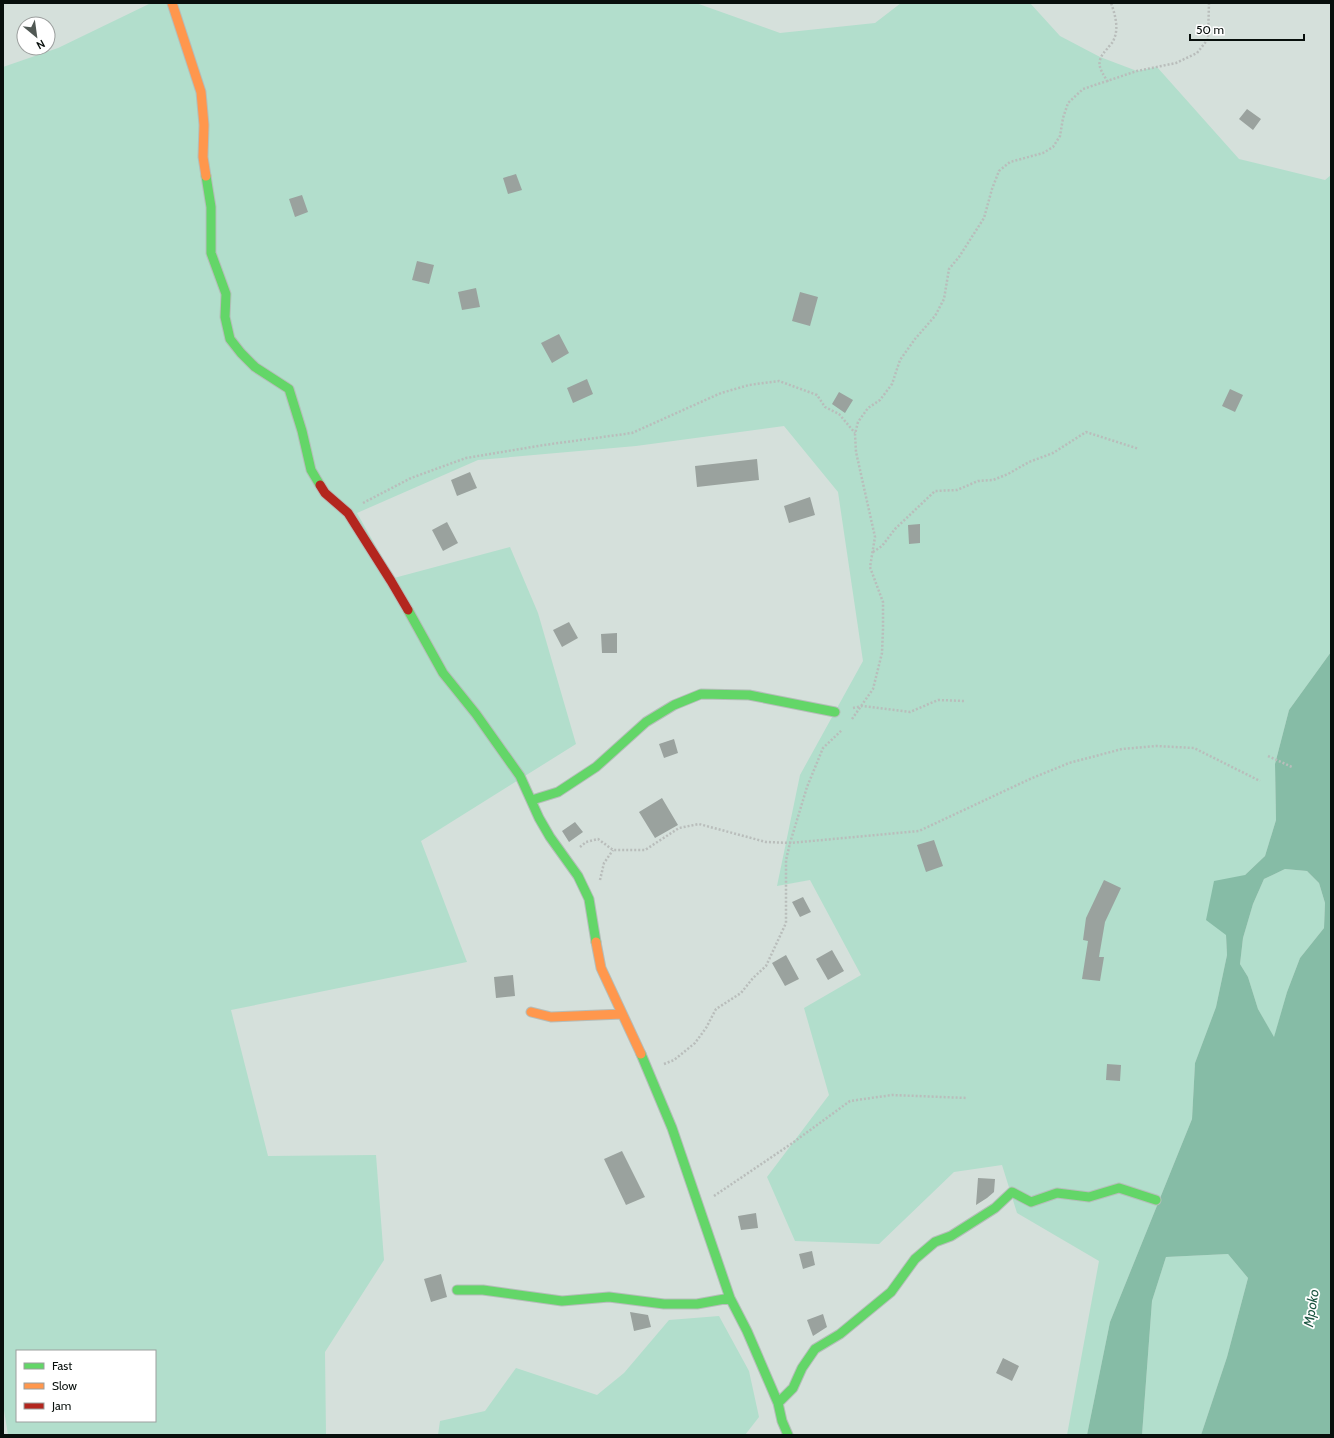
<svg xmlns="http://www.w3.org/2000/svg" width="1334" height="1438" viewBox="0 0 1334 1438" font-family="Cabin,sans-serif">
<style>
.green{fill:#b2decc;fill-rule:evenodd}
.water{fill:#86bca6;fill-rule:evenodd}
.building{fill:#9aa29e}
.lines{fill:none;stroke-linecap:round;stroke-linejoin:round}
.fast-casing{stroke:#b5bdb9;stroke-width:11}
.slow-casing{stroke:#b5bdb9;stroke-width:11}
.jam-casing{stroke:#b5bdb9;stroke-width:11}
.path{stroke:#b9bdbb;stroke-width:2.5;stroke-dasharray:2 2;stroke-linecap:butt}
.fast{stroke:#63d668;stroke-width:9}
.slow{stroke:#ff974d;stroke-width:9}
.jam{stroke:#b3261e;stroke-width:9}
.labels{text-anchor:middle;stroke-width:3.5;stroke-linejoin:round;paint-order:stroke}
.water-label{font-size:14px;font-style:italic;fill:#1d5743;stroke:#fff}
</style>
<rect width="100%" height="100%" fill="#d5e0db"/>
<path class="green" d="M151,3H696L780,33L875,23L901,3H1030L1060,36L1100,57L1137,71L1157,67L1239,159L1325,180L1331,175V652L1289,710L1275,764L1276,820L1265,856L1245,875L1226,935L1227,955L1216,1007L1195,1063L1192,1119L1110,1322L1087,1435H1067L1099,1261L1017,1213L1002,1165L954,1172L879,1244L795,1241L767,1177L829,1095L804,1008L861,975L810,880L777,886L800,775L863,661L838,492L784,426L636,446L478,460L357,513L394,578L510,547L538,613L576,744L421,841L467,962L231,1010L268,1156L376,1155L384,1260L325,1352L326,1435H8L3,1404V67L58,48ZM17,1351H155V1421H17Z
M1285,869L1307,871L1319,883L1325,903L1324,928L1300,958L1287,992L1274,1038L1258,1009L1248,977L1240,964L1243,938L1253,904L1264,879Z
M1228,1254L1248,1278L1227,1357L1201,1435H1142L1152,1301L1166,1257Z
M719,1316L749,1371L759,1417L745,1435H438L440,1421L485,1411L516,1368L597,1395L624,1373L669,1320Z"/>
<path class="water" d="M1331,652V1435H1201L1227,1357L1248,1278L1228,1254L1166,1257L1152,1301L1142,1435H1087L1110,1322L1192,1119L1195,1063L1216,1007L1227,955L1226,935L1206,920L1214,881L1245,875L1265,856L1276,820L1275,764L1289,710ZM1285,869L1307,871L1319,883L1325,903L1324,928L1300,958L1287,992L1274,1037L1258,1009L1248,977L1240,964L1243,938L1253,904L1264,879Z"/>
<path class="building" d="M1247,109L1261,119L1253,130L1239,119Z
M516,174L522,190L508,194L503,178Z
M302,195L308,212L295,217L289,199Z
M417,261L434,265L429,284L412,280Z
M476,288L480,307L462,310L458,292Z
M800,292L818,297L810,326L792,321Z
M559,334L569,353L552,363L541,343Z
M587,379L593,394L573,403L567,388Z
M1230,389L1243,395L1235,412L1222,406Z
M839,392L853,400L845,413L832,404Z
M757,459L759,480L697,487L695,466Z
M470,472L477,488L457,496L451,480Z
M810,497L815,515L789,523L784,506Z
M447,522L458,543L443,551L432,530Z
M920,524V543L909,544L908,525Z
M569,622L578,638L562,647L553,630Z
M617,633V653H602L601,634Z
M674,739L678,753L664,758L659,744Z
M662,798L678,825L655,838L639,812Z
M575,822L583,832L569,842L562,831Z
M934,840L943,866L926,872L917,845Z
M1104,880L1121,888L1105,922L1099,957H1104L1100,981L1082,979L1088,941L1083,940L1086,918Z
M803,897L811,912L800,917L792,902Z
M832,950L844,971L828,980L816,959Z
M786,955L799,979L785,986L772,963Z
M513,975L515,996L496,998L494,977Z
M1107,1064L1121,1065L1120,1081L1106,1080Z
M622,1151L645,1197L626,1205L604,1159Z
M978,1178L995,1179L994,1192L987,1198L976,1205Z
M756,1213L758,1228L741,1230L738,1216Z
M812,1251L815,1265L803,1269L799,1254Z
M441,1274L447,1297L431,1302L424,1279Z
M630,1312L648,1315L651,1327L634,1331Z
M823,1314L827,1327L813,1336L807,1320Z
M1003,1358L1019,1366L1012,1381L996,1373Z"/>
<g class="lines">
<g class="fast-casing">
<path id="fast" d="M206,176L211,207V253L226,294L225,317L230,339L241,353L255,367L289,389L302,431L311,470L320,485
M408,610L443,673L476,714L520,776L539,818L550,837L578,876L589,899L596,942
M532,800L558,792L596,767L646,722L674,705L701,694L749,695L835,712
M641,1054L672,1128L730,1298L747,1331L778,1403L782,1421L788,1435
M457,1290H483L562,1301L609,1297L664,1304H697L730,1298
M778,1403L793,1388L802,1368L815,1349L840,1334L891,1292L915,1259L935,1242L951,1236L995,1208L1012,1192L1031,1202L1057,1193L1089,1197L1119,1188L1156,1200"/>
</g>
<g class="slow-casing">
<path id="slow" d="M172,3L201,92L204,125L203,157L206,176
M596,942L601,968L641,1054
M531,1012L551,1017L622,1014"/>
</g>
<g class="jam-casing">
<path id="jam" d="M320,485L325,493L348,513L391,581L408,610"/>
</g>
<path class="path" d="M1108,82C1099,68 1095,62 1107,49C1109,46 1113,43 1114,39C1119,28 1115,14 1111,3
M363,503L411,478L466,458L544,445L632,433L721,393L749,385L779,381L817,395L825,407L839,414L855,433
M873,552L882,546L895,529L935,491L957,490L978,481L993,480L1008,474L1029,462L1053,453L1086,432L1139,449
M853,708L862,706L910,712L938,700L965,701
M852,719L873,689L882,653L883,629V602L870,567L875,537L856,452L855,434L858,422L868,408L880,400L892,384L900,360L915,339L935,316L944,299L949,269L959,257L984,218L992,189L999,171L1010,162L1043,153L1053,147L1060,136L1063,118L1068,103L1083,89L1137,71L1176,63L1197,53L1208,39L1209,3
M1268,756L1292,767
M580,847L586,842L598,839L613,850H645L679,828L699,824L766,842L790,843L919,831L1030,779L1069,763L1122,749L1156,746L1194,748L1260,781
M600,880L604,863L613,850
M664,1064L674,1060L695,1043L706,1028L716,1009L741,993L753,978L766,966L786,923V860L790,843L807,787L823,748L842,730
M714,1196L791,1144L850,1101L892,1095L967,1098"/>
<use href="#fast" class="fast"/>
<use href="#slow" class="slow"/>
<use href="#jam" class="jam"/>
</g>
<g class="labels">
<g class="water-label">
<text transform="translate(1311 1308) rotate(-81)" y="5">Mpoko</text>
</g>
</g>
<rect width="1334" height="1438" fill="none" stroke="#080f0c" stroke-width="8"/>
<rect x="16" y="1350" width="140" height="72" fill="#ffffff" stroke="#9c9f9e"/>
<rect x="24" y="1363" width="20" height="6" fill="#63d668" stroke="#9c9f9e"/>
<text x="52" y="1370" font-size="12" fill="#080f0c">Fast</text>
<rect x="24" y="1383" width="20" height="6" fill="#ff974d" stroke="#9c9f9e"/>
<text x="52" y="1390" font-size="12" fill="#080f0c">Slow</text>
<rect x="24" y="1403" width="20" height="6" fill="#b3261e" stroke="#9c9f9e"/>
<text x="52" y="1410" font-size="12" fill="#080f0c">Jam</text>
<g transform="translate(36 36) rotate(151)"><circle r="19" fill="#ffffff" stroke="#9c9f9e"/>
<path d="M0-3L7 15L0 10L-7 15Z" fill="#505854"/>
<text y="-6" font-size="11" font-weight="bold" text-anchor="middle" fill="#080f0c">N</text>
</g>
<path d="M1190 34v6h114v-6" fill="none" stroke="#080f0c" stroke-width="2"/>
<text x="1196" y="34" font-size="12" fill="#080f0c" stroke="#ffffff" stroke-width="3" paint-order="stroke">50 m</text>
</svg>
